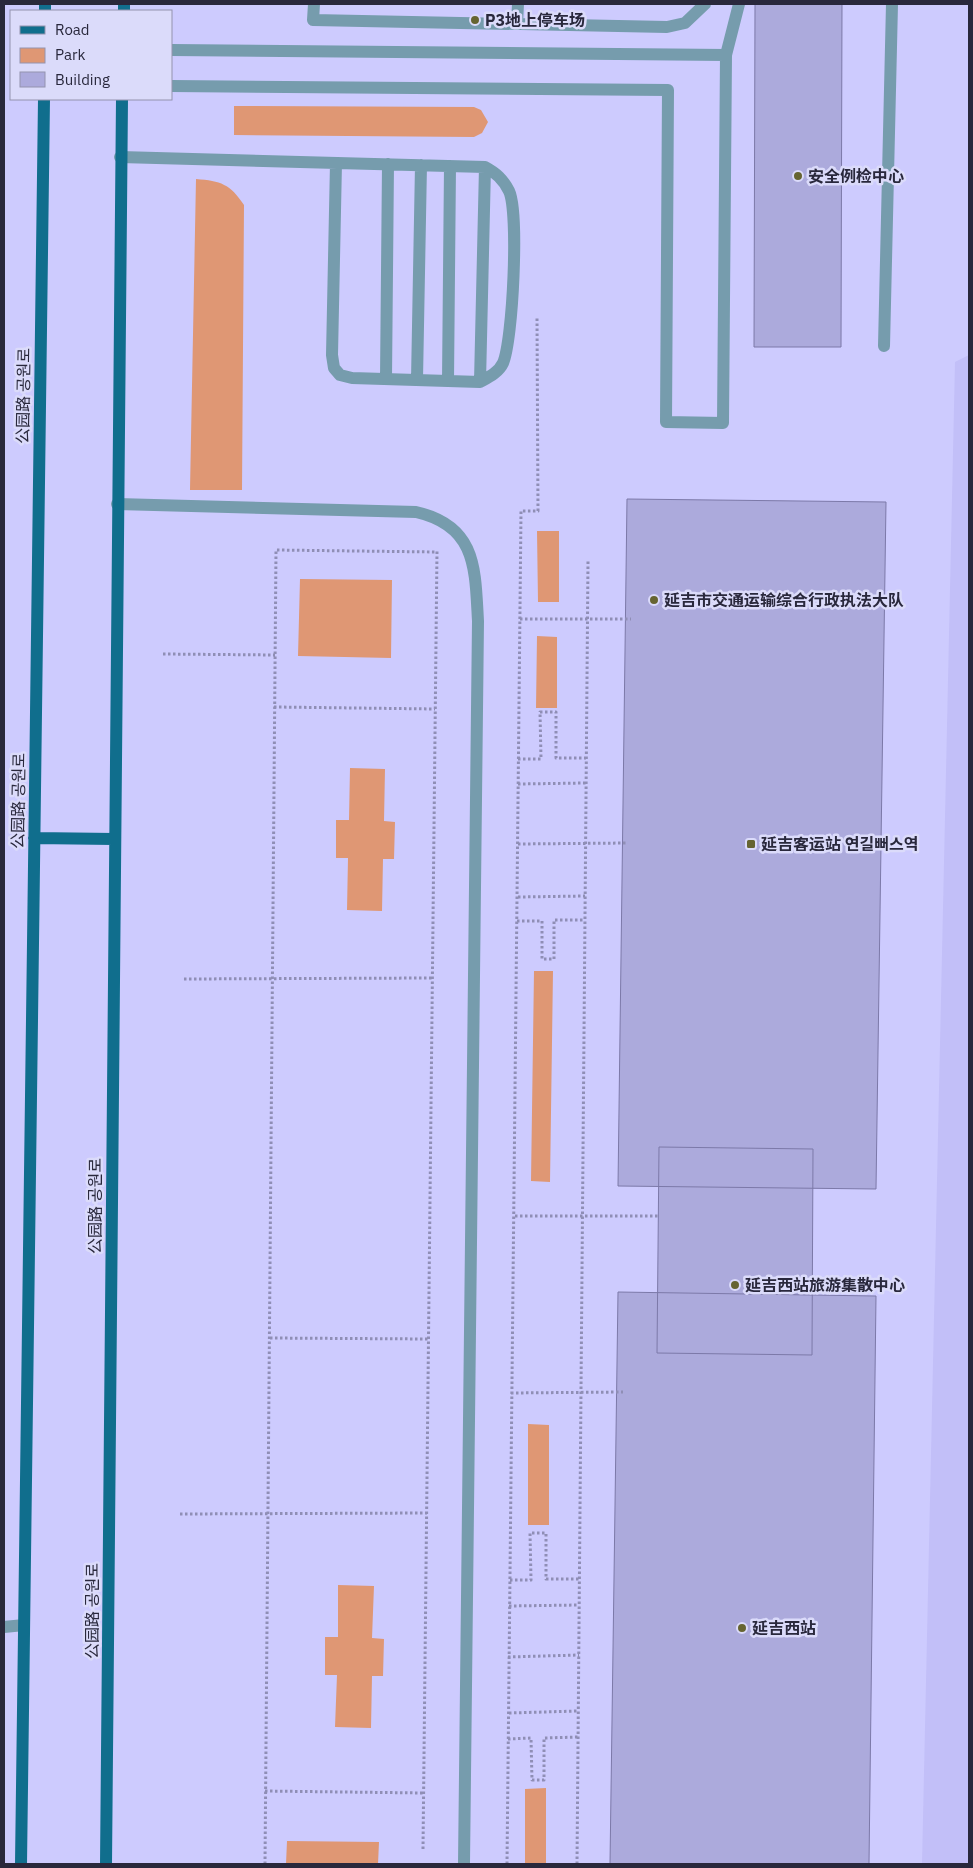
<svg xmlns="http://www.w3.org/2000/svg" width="973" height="1868" viewBox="0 0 973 1868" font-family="'IBM Plex Sans','Noto Sans SC','Noto Sans KR',sans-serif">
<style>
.built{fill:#c2bff8}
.green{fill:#df9774}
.building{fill:#acaadc;stroke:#7c79a8}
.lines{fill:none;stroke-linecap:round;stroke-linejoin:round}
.path{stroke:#8f8eb5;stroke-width:3;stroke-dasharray:2.5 2.5;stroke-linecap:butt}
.minor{stroke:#769cad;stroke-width:12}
.major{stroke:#106e8d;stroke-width:12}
.poi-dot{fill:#666431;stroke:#dbdbfa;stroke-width:2}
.labels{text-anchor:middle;stroke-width:5;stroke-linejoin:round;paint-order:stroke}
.poi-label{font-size:16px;font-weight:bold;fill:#29283c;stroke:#dbdbfa;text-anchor:start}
.street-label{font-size:16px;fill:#29283c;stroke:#dbdbfa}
</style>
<rect width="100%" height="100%" fill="#cdcbfe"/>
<path class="built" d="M969,355V1864H922L955,362Z"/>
<path class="green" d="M234,106L474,107L481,110L488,122L482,133L474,137L234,135Z
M196,179C221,181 230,184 244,205L242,490H190Z
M537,531H559V602H538Z
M300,579L392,580L391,658L298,656Z
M537,636L557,637V708H536Z
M350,768L385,769L384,821L395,822L394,859H383L382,911L347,910L348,858H336V820H349Z
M534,971H553L550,1182L531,1181Z
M528,1424L549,1425V1525H528Z
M338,1585L374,1586L372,1638L384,1639L383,1676H372L371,1728L335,1727L337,1675H325V1637H338Z
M546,1788V1864H525V1789Z
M287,1841L379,1842L378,1864H286Z"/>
<path class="building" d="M755,4H842L841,347H754Z
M627,499L886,502L876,1189L618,1186Z
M659,1147L813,1149L812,1355L657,1353Z
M618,1292L876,1296L869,1864H610Z"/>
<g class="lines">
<path class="path" d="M520,619H631
M163,654L275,655
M274,707L435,709
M518,759H541L540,712H556V758H586
M518,784L586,783
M518,844L628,843
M518,897L585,896
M517,921H542V959H554V920H585
M184,979L432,978
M515,1216H658
M270,1338L428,1339
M511,1393L623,1392
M180,1514L427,1513
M510,1580H531L530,1533H546V1579H580
M509,1606L579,1605
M508,1657L579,1655
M509,1713L578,1711
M508,1739L531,1738L532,1780H544V1738L578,1737
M265,1791L423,1793
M423,1849L437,550
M265,1864L276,550L437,552
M507,1864L521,511H538L537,318
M577,1864L588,561"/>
<path class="minor" d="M314,4L313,20L667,27L685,23L705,4
M517,24L518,4
M171,50L726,55L723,423L666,422L668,90L171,86
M726,55L739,4
M120,157L485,167C496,173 503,179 509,191C519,212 513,340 503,363C499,372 489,377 480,382L352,378L340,375L334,368L332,355L336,163
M884,346L892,4
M386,379L388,164
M417,380L421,165
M448,381L450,166
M480,382L485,167
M117,504L416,512C477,526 475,569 478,621L464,1864
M4,1627L24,1625"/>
<path class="major" d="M45,11V4
M124,11V4
M34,838L114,839
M21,1864L44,99
M106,1864L122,99"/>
</g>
<g class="poi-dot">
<circle cx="475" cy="20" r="5"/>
<circle cx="798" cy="176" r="5"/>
<circle cx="654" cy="600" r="5"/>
<rect x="746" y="839" width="10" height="10" rx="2.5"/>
<circle cx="735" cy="1285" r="5"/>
<circle cx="742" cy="1628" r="5"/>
</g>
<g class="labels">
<g class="poi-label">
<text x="485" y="26">P3地上停车场</text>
<text x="808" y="182">安全例检中心</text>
<text x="664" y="606">延吉市交通运输综合行政执法大队</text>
<text x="761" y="850">延吉客运站 연길뻐스역</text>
<text x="745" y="1291">延吉西站旅游集散中心</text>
<text x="752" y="1634">延吉西站</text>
</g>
<g class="street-label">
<text transform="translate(23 396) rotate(-89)" y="6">公园路 공원로</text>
<text transform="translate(18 801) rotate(-89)" y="6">公园路 공원로</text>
<text transform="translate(95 1206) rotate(-90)" y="6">公园路 공원로</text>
<text transform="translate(92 1611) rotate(-90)" y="6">公园路 공원로</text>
</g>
</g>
<rect width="973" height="1868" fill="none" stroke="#29283c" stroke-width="10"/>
<rect x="10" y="10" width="162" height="90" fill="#dbdbfa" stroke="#9493ae"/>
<rect x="20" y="26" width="25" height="8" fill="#106e8d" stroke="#9493ae"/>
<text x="55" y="35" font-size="15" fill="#29283c">Road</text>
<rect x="20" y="48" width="25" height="15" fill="#df9774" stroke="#9493ae"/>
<text x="55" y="60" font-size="15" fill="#29283c">Park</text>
<rect x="20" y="72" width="25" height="15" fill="#acaadc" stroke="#9493ae"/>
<text x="55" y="85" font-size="15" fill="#29283c">Building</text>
</svg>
